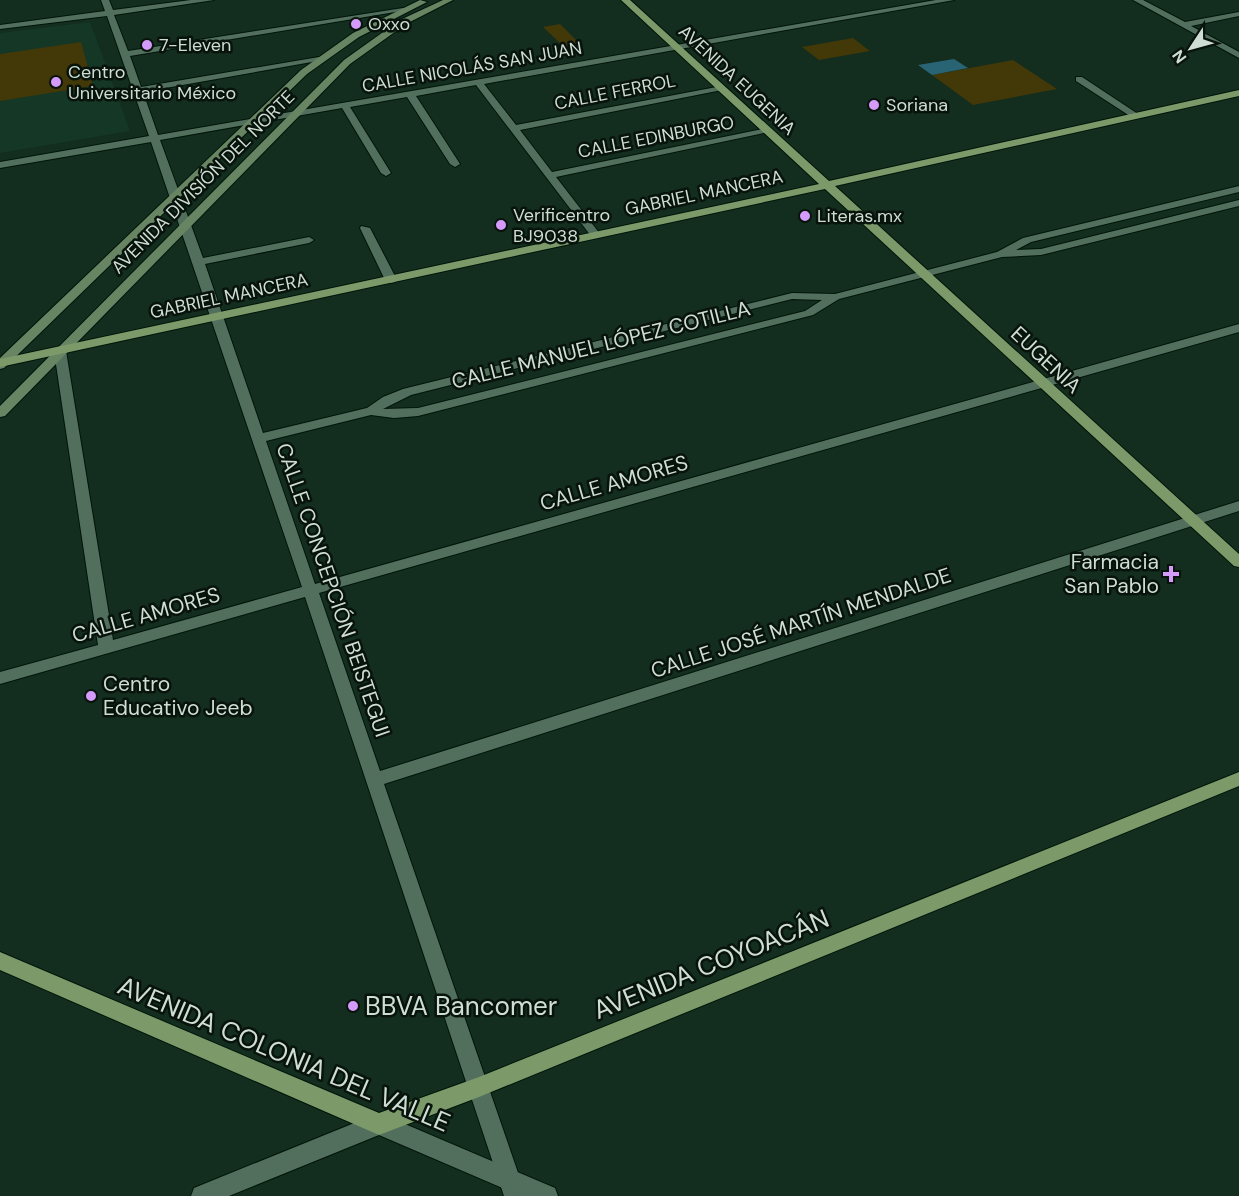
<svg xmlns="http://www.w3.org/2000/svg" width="1239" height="1196" viewBox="0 0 1239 1196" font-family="'DM Sans',sans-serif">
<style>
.built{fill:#153725}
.green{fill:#423808}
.water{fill:#296475}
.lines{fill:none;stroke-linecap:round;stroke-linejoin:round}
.minor-casing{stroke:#001509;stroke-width:2}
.tertiary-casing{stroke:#001509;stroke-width:2}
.secondary-casing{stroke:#001509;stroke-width:2}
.primary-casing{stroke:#001509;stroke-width:2}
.minor{fill:#526f5e;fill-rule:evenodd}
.tertiary{fill:#526f5e;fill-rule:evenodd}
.secondary{fill:#678463;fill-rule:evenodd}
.primary{fill:#7b9969;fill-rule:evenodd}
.poi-dot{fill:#d59bfa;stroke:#08130c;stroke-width:2}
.labels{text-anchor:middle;stroke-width:5;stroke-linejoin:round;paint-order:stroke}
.far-poi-label{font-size:18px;fill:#ceded4;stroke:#08130c;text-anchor:start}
.far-street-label{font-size:18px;fill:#ceded4;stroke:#08130c}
.street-label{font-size:21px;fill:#ceded4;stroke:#08130c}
.poi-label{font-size:21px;fill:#ceded4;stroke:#08130c;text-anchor:end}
.near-street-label{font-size:26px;fill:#ceded4;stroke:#08130c}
.near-poi-label{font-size:26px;fill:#ceded4;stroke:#08130c;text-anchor:start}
</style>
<rect width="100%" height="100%" fill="#132d1f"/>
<path class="built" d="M90,22L130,131L0,153V33Z"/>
<path class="green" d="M560,24L580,44L564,47L543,27Z
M853,38L870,51L819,60L802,47Z
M81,42L93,86L0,101V54Z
M1013,60L1057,89L973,105L932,75Z"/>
<path class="water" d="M954,59L968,68L932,75L918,65Z"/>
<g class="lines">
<g class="minor-casing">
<path id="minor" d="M101,0H109L113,10L191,0H214L114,15L128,51L403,8L407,10L130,56L141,87L319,57L323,60L143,92L158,135L936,0H954L484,84L516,125L722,86L727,89L520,130L552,172L768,128L773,131L556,177L600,234L595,237L591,236L476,85L416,96L460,164L455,167L450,164L407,97L350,107L391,173L386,176L381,173L342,108L160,140L203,258L309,237L314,240L309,243L205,264L263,433L367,408L383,397L403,389L792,293L835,294L997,252L1023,238L1239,186V192L1031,242L1016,250L1041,249L1239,200V206L1041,255L1002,257L839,299L813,315L418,416L394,418L371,415L266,441L315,584L1239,324V332L319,593L380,771L1239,501V511L384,784L526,1196H504L305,597L0,684V672L98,645L54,351L56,348L60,347L66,351L113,640L302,587L151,142L0,168V162L149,136L107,16L0,29V25L105,11ZM792,299L822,300L805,311L418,408L383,409L411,395Z
M1133,0H1143L1185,22L1239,12V16L1191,26L1239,52V58Z
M1076,77H1082L1141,116L1133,118L1076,81Z
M361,226L370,228L397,280L395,282L391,283L385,280L360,228Z"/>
</g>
<g class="tertiary-casing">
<path id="tertiary" d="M379,1113L555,1188L558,1196H521L379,1135L229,1196H191L194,1188Z"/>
</g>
<g class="secondary-casing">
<path id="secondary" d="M420,0L427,2L359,37L307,74L4,368L0,369V358L301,70L353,33Z
M443,0H453L406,24L350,64L5,416L0,417V406L344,60L400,20Z"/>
</g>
<g class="primary-casing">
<path id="primary" d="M621,0H630L829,181L1239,90V96L835,186L1239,554V567L1234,566L825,189L0,367V359L819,184Z
M1239,772V786L479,1097L379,1135L0,970V952L379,1113L479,1077Z"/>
</g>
<use href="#minor" class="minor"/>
<use href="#tertiary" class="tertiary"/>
<use href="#secondary" class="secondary"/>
<use href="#primary" class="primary"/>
</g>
<g class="poi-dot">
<circle cx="356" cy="24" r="6"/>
<circle cx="147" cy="45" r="6"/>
<circle cx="56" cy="82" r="6"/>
<circle cx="874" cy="105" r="6"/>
<circle cx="805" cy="216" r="6"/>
<circle cx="501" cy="225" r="6"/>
<path d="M1168 565h6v6h6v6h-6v6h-6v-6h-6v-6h6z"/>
<circle cx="91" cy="696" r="6"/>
<circle cx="353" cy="1006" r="6"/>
</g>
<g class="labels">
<g class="far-poi-label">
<text x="368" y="30">Oxxo</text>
<text x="159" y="51">7-Eleven</text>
<text x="68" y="78">Centro<tspan x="68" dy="21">Universitario México</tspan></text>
<text x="886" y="111">Soriana</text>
<text x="513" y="221">Verificentro<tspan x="513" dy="21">BJ9038</tspan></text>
<text x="817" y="222">Literas.mx</text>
</g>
<g class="far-street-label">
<text transform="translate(472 67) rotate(-10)" y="6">CALLE NICOLÁS SAN JUAN</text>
<text transform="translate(737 80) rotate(43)" y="6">AVENIDA EUGENIA</text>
<text transform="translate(615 92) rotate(-11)" y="6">CALLE FERROL</text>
<text transform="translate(656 137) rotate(-11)" y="6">CALLE EDINBURGO</text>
<text transform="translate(203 182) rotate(-45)" y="6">AVENIDA DIVISIÓN DEL NORTE</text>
<text transform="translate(704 193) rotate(-12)" y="6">GABRIEL MANCERA</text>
<text transform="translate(229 296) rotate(-12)" y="6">GABRIEL MANCERA</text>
</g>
<g class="street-label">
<text transform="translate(601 345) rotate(-14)" y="7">CALLE MANUEL LÓPEZ COTILLA</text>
<text transform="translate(1046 360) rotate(43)" y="7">EUGENIA</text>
<text transform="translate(614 483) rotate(-16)" y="7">CALLE AMORES</text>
<text transform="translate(333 590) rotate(71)" y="7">CALLE CONCEPCIÓN BEISTEGUI</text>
<text transform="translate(146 615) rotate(-16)" y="7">CALLE AMORES</text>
<text transform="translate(801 623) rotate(-18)" y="7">CALLE JOSÉ MARTÍN MENDALDE</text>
</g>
<g class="poi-label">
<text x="1159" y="569">Farmacia<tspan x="1159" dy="24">San Pablo</tspan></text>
<text x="103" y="691" text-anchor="start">Centro<tspan x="103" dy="24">Educativo Jeeb</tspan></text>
</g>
<g class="near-street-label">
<text transform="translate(711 964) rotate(-22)" y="9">AVENIDA COYOACÁN</text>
<text transform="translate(284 1054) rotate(23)" y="9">AVENIDA COLONIA DEL VALLE</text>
</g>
<g class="near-poi-label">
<text x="365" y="1015">BBVA Bancomer</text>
</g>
</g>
<g transform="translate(1191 48) rotate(234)" stroke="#08130c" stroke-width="4.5" paint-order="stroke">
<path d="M0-4.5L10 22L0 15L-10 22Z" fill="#ceded4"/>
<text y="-9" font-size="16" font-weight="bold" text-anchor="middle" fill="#ceded4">N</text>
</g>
</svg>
